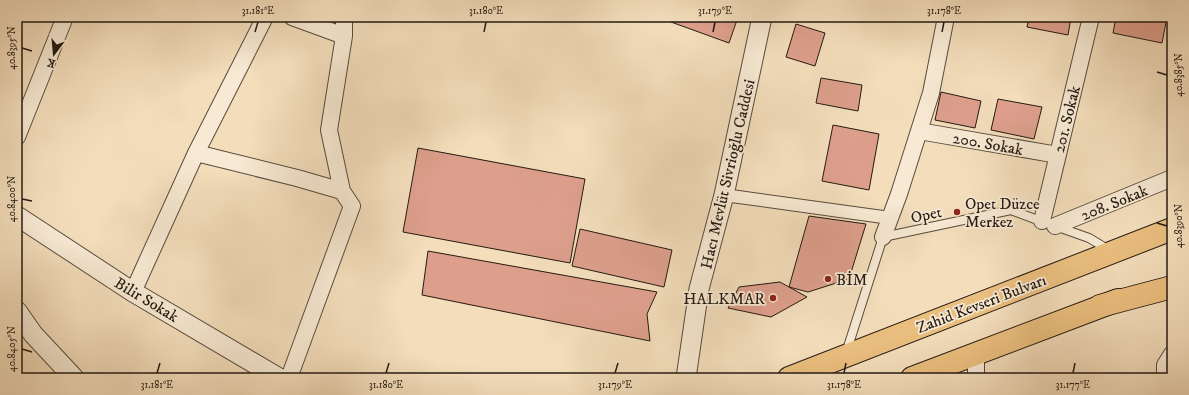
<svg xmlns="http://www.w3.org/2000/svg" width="1189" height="395" viewBox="0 0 1189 395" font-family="'IM FELL DW Pica',serif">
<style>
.building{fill:#dd9f8c;stroke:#241a12}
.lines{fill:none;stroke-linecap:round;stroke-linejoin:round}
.service-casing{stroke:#584b3c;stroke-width:10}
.pedestrian-casing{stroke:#584b3c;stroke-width:14}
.minor-casing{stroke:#584b3c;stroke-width:18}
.tertiary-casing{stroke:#584b3c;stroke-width:21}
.primary-casing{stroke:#241a12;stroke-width:24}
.trunk-casing{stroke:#241a12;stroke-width:24}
.service{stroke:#f7e9d3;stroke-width:8}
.pedestrian{stroke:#f7e9d3;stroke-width:12}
.minor{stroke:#f7e9d3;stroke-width:16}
.tertiary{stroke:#f7e9d3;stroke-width:19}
.primary{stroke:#eabe7e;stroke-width:22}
.trunk{stroke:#eabe7e;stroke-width:22}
.ticks{fill:none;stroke:#241a12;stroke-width:1.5}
.poi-dot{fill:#8f2418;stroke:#f7e9d3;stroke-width:1.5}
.labels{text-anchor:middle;stroke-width:3.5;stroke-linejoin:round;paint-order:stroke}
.street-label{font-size:16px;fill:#241a12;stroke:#f7e9d3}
.poi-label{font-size:16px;fill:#241a12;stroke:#f7e9d3;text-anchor:start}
.neatline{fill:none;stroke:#241a12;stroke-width:1.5}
.ticks-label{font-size:10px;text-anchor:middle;fill:#241a12}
</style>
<rect width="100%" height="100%" fill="#f3ddbb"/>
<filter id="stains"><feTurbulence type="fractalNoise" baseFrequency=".005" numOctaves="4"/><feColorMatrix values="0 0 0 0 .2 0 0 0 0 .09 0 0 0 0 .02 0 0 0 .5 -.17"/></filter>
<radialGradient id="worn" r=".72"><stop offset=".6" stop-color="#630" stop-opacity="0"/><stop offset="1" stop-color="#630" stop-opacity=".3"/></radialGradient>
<path class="building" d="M673,17H738L729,43L671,22Z
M1029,17H1071L1068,35L1027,27Z
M1116,17H1167L1162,43L1113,33Z
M796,24L825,33L815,66L786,57Z
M821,78L862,85L858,111L816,103Z
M941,92L981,101L975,128L935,120Z
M998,99L1042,107L1034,139L991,130Z
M833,125L879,134L869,190L822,181Z
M418,148L585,179L570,263L403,232Z
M809,216L866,224L849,279L808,292L789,287Z
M580,229L672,250L664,287L572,266Z
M428,251L657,292L647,314L650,341L422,295Z
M780,282L807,297L771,317L728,308L739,287Z"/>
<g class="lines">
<g class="service-casing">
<path id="service" d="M1058,227L1089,238L1109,250
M846,353L883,237L1011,210L1043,222"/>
</g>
<g class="pedestrian-casing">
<path id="pedestrian" d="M724,195L890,218"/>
</g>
<g class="minor-casing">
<path id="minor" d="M292,17L344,36
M919,131L1058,155
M17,137L65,17
M196,153L297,178L342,191L352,206L289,378
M342,191L329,130L344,36V17
M1042,221L1091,17
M1055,226L1172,178
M883,237L899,194L931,93L946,17
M133,292L196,153L265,17
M976,354V378
M1165,378V365L1172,354"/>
</g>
<g class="tertiary-casing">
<path id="tertiary" d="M17,216L133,292L279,378
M17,311L33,334L74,378
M686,378L699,289L724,195L762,17"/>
</g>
<g class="primary-casing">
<path id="primary" d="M789,378L1172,229
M912,378L1118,300"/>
</g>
<g class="trunk-casing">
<path id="trunk" d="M1100,306L1172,287"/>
</g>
<use href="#service" class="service"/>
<use href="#pedestrian" class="pedestrian"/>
<use href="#minor" class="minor"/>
<use href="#tertiary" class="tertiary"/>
<use href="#primary" class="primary"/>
<use href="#trunk" class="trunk"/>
</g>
<path class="ticks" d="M255,32L258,22M484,32L486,22M713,32L715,22M942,32L944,22M22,48L32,51M1157,72L1167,75M22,199L32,201M1157,223L1167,226M22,349L32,352M157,373L160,363M386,373L389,363M615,373L618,363M844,373L846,363M1073,373L1075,363"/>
<g class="poi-dot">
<circle cx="957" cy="212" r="4"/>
<circle cx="828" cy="279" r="4"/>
<circle cx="773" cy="298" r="4"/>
</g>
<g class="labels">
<g class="street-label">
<text transform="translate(1066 119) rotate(-76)" y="6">201. Sokak</text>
<text transform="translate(988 143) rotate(10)" y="6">200. Sokak</text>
<text transform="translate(727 174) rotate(-77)" y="6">Hacı Mevlüt Sivrioğlu Caddesi</text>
<text transform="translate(1114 202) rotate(-22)" y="6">208. Sokak</text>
<text transform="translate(926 214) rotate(-12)" y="6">Opet</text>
<text transform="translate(147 299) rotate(31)" y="6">Bilir Sokak</text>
<text transform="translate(981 303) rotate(-21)" y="6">Zahid Kevseri Bulvarı</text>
</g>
<g class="poi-label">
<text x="965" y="209">Opet Düzce<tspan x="965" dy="18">Merkez</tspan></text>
<text x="836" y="285">BİM</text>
<text x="765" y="304" text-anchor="end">HALKMAR</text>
</g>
</g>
<rect width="1189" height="395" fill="none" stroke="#f3ddbb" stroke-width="44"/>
<g transform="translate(54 54) rotate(196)" stroke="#f7e9d3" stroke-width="3" paint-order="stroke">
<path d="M0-3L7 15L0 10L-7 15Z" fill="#241a12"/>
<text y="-6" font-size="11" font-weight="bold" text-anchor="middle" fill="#241a12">K</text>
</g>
<rect x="22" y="22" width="1145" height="351" class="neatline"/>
<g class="ticks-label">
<text x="258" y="14">31.181°E</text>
<text x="486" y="14">31.180°E</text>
<text x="715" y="14">31.179°E</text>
<text x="944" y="14">31.178°E</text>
<text transform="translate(11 48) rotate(-90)" y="4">40.8395°N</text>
<text transform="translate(1178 75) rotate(-90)" y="4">40.8385°N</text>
<text transform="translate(11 199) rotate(-90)" y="4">40.8400°N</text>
<text transform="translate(1178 226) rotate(-90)" y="4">40.8390°N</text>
<text transform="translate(11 349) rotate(-90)" y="4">40.8405°N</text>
<text x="157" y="388">31.181°E</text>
<text x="386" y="388">31.180°E</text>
<text x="615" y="388">31.179°E</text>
<text x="844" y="388">31.178°E</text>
<text x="1073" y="388">31.177°E</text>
</g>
<rect width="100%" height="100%" filter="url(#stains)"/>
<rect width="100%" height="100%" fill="url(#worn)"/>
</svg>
